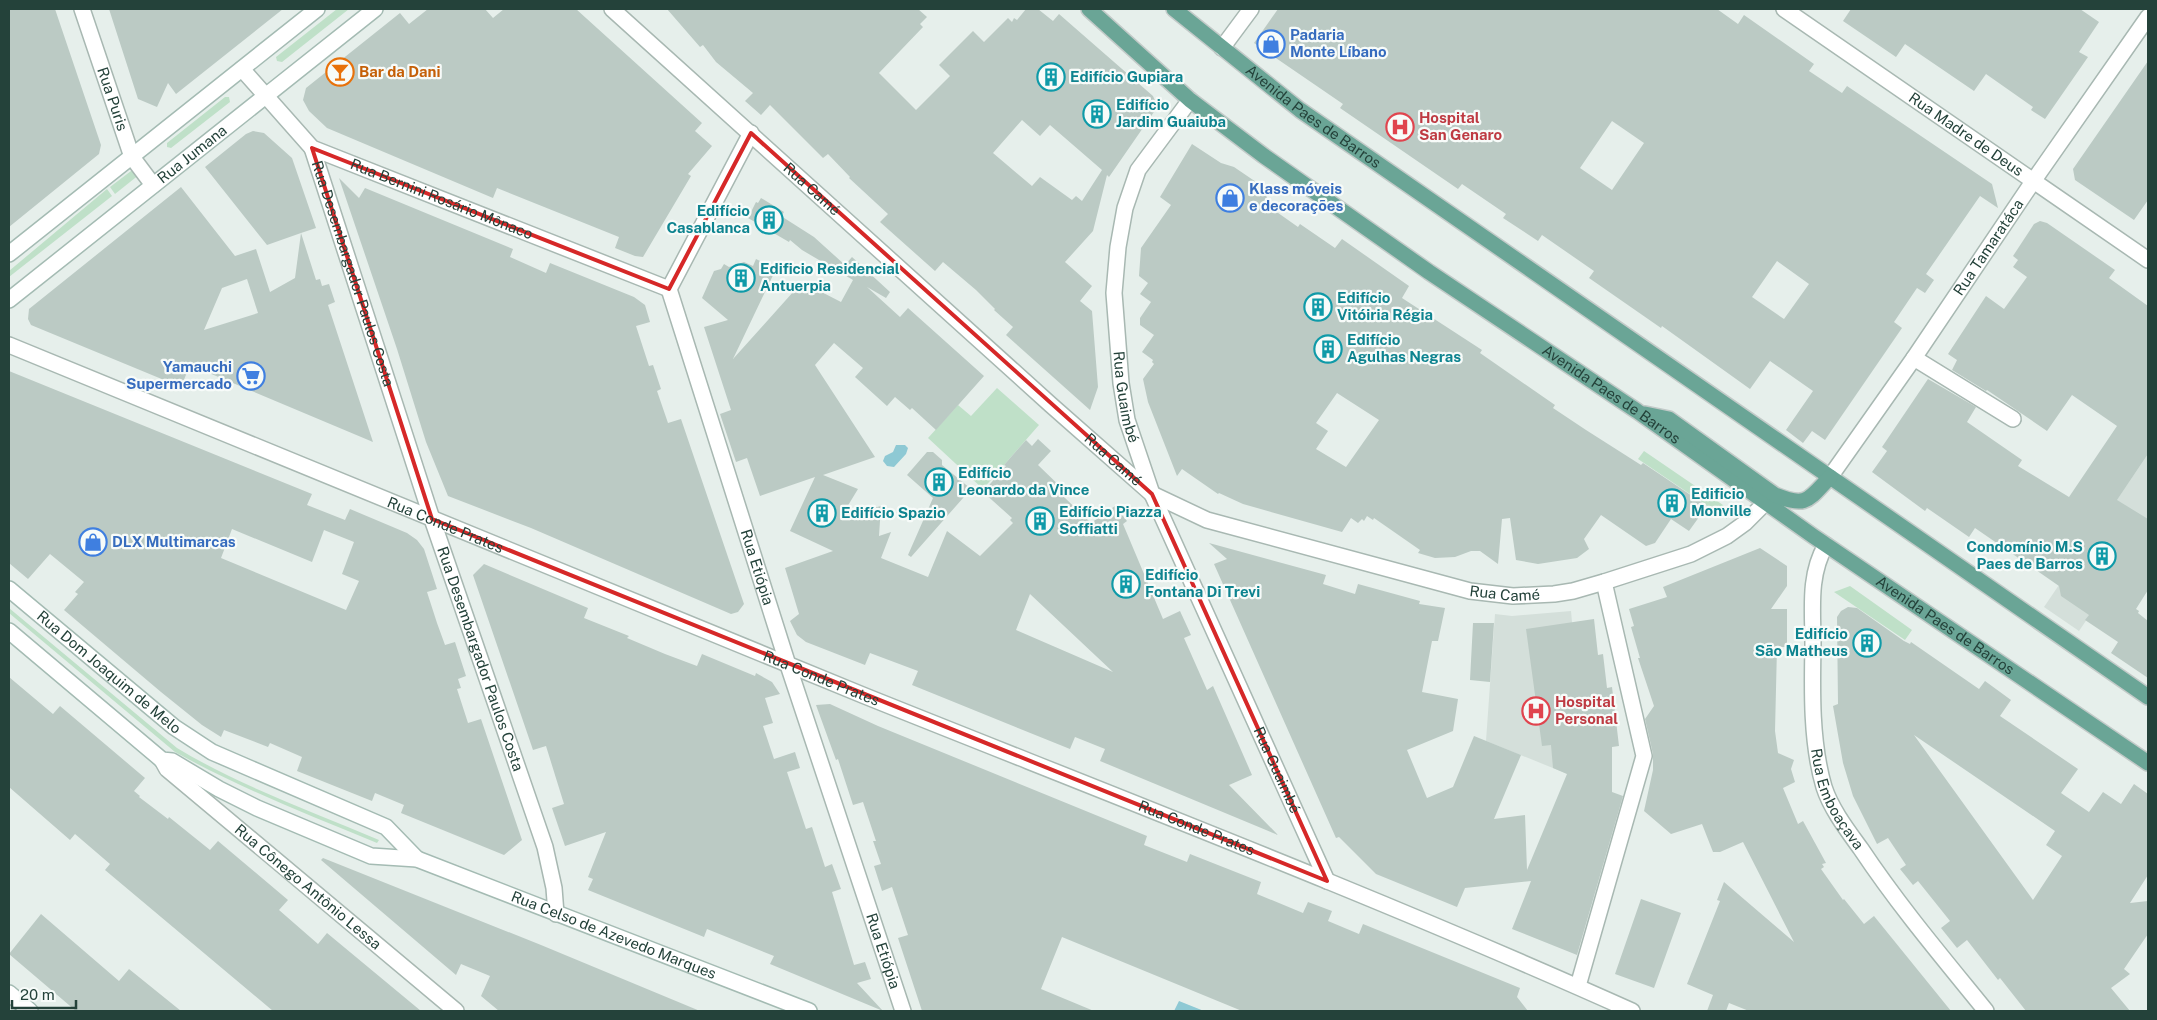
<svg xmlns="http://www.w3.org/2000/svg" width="2157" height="1020" viewBox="0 0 2157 1020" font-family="'Public Sans',sans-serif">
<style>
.built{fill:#d4dfda}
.green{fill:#bfe0c8}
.water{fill:#8ec9d4}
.building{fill:#bbcac4;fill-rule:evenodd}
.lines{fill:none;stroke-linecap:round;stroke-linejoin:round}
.street-casing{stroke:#a8b8b2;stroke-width:18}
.secondary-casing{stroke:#a4bbb3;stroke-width:18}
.primary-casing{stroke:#c2cac8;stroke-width:18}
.street{stroke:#fff;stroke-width:15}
.secondary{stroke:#fff;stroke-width:15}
.primary{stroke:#6aa596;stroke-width:15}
.marked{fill:none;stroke:#d62828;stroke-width:4;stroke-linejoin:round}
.labels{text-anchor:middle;stroke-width:4.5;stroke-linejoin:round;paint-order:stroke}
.shop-label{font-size:15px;font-weight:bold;fill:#366cbe;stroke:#f7fbf9;text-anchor:start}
.food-label{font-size:15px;font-weight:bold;fill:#c56008;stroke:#f7fbf9;text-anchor:start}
.culture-label{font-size:15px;font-weight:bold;fill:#0d838f;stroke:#f7fbf9;text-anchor:start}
.street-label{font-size:15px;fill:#24423a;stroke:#f7fbf9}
.health-label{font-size:15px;font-weight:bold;fill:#be3a42;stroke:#f7fbf9;text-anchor:start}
</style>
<rect width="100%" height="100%" fill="#e6efeb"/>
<path class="built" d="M2148,454V529L2079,631L2044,607Z
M1571,611L1572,622L1595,785L1486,741L1495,614L1512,616Z"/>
<path class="green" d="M337,9H349L282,62L277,61L276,57Z
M225,97H229L230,102L171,148L167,147V143Z
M135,168L140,174L115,194L110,187Z
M107,189L112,196L9,277V271Z
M997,388L1039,425L983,489L928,438L958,405L971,416Z
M1644,451L1723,505L1727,513V519L1638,459Z
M1850,586L1912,630L1905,640L1834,592Z
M9,608L177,748C240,786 311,811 379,840L377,843C309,815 240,788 175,752L9,613Z"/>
<path class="water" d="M896,445H905L908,448L906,454L894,467L887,466L883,461L885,456L893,452Z
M1179,1001L1204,1011H1174Z"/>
<path class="building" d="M9,9H55L101,145L99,154L9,227Z
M109,9H283L176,94L168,83L157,107L138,99Z
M428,9H485L493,18L504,9H576L702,123L695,131L712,146L688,174L691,176L643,257L635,256L615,248L619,237L497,188L493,198L327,128L309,111L303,100L306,88L400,13L409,24Z
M667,9H918L927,17L920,24L923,27L879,73L916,110L950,76L939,65L973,31L984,42L1008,18L1012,22L1014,18L1017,20L1026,9H1038L1053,21L1059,14L1153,96L1156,103V109L1109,177L1107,175L1093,231L1065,262L1092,286L1080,301L1092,311L1098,387L1090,410L1006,335L1013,327L994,310L995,309L976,290L943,262L935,271L880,222L888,214L849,178L850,177L828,154L823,158L770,105L761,115L745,101L753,93L716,62L703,45L700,47ZM1022,120L1040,136L1050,125L1102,170L1082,201L1076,196L1072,200L1040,177L1032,186L993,153Z
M1278,9H1717L1738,24L1744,15L1814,64L1809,71L1842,93L1847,86L1992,184L1998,208L1980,196L1926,274L1934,280L1925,293L1917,288L1894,322L1902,328L1825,440L1812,431L1803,443L1786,430L1813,391L1770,361L1750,389L1662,326L1661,328L1589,278L1594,271L1542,235L1538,241L1503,218L1506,214L1462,184L1458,189L1340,108L1343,104L1254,43ZM1612,121L1644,143L1612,190L1580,168ZM1777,261L1809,284L1784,319L1752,297Z
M1851,9H2080L2099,22L2079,52L2088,57L2045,119L2031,110L2033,107L1986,74L1974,91L1905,44L1896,57L1843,21Z
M2148,61V200L2134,220L2075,180L2073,169Z
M253,131L264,133L292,158L316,228L301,233L316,280L320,279L322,286L329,284L335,302L328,305L373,442L190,365L181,387L31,325L28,319L29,309L181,187L235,256L256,249L270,292L295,278L301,233L267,245L205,167L246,134ZM247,279L258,313L204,330L222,288Z
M1192,144L1221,163L1234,167L1259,184L1267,197L1264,203L1298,227L1300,224L1335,248L1342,239L1409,286L1402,298L1482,350L1480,353L1555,405L1553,408L1586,430L1641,465L1643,463L1707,506L1689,531L1671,519L1655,543L1646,546L1601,515L1584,539L1589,549L1577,558L1538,564L1516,560L1510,518L1502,519L1498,564L1480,551H1471L1455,557L1435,558L1418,553L1420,550L1374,518L1373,520L1367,516L1364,521L1362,519L1358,523L1351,518L1342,532L1243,504L1219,493L1218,494L1182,469L1177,476L1148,402L1143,379L1154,364L1152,362L1153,360L1142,352L1154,335L1140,325V318L1151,302L1140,294L1148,283L1139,276L1141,248L1171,205L1160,197ZM1337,393L1379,420L1346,467L1316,449L1328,431L1316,423Z
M339,178L359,198L365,188L513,249L510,257L546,273L550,263L634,297L645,305L650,322L636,326L649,366L653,365L661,389L657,391L668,423L681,419L744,604L738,612L731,614L531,528L448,496L426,442L397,349Z
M761,198L784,212L781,216L814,237L845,265L852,257L890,292L886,298L867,287L900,317L908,308L984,376L936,430L912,408L910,410L895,397L887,406L855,377L863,368L834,343L815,365L875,457L823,475L858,489L841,517L881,506L879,536L891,532L881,558L928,577L947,531L980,556L1013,523L1010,520L1012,518L983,492L1006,466L1004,465L1026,440L1032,446L1038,439L1051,451L1038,465L1068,494L1064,497L1091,523L1115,506L1127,521L1123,524L1163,619L1180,611L1191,635L1184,638L1207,690L1213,686L1252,775L1229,785L1278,835L1100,761L1105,749L1075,737L1070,749L912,685L918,671L870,653L865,665L806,642L797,635L790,621L799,614L785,568L833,551L790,531L815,477L760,496L747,458L736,462L720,414L731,410L704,327L728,320L702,298L714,271L721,269L724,264L729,267L744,262L753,266L756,259L776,269L733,359L802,282L841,302L853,280L802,250L790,240L789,242L748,218L756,202L758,203ZM1030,594L1113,672L1016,630Z
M2040,221L2047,223L2115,270L2109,278L2148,306V454L2117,500L2148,519V590L2136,609L2139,611L2138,613L2148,621V678L2111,653L2118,642L2085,620L2089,615L2061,596L2059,586L1975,528L1969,537L1927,508L1925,511L1872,472L1887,451L1882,447L1928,379L1976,407L1967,422L2022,460L2018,466L2069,497L2117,426L2072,395L2047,431L1987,390L1986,391L1952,370L1957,360L1948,354L1986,296L2004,309L2027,277L2013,267L2018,260L2013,256L2034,224Z
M9,371L312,494L307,505L345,520L350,509L407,533L417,540L424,549L437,589L427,592L437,623L445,645L455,642L466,676L458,679L461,688L457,689L468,723L481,719L522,840L504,855L401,813L404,805L375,793L372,801L297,771L302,757L270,743L268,747L224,730L221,737L202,725L161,692L64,610L78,594L75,592L84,582L50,554L28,579L9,563ZM232,529L312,562L324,530L354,542L342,574L359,581L346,610L221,558Z
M927,452H933L942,460V465L971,489L911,557L908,555L933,498L907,475Z
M1209,543L1326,575L1323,584L1355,594L1358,584L1420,601L1419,604L1445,608L1438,641H1432L1422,692L1458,699L1453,731L1407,750L1427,798L1453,787L1474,736L1521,755L1494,819L1525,815L1527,870L1567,774L1553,768L1551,745L1542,746L1526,629L1594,619L1598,655L1603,654L1607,688L1612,687L1619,746L1612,747V792L1623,796L1577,955L1512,929L1531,881L1465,888L1457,907L1376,874L1339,837L1336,838L1214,564L1227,559Z
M1760,548L1787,566V586L1771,609H1787V647H1777L1775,731L1778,753L1794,760L1791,769L1795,782L1783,788L1798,824L1803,821L1826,863L1822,864L1824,867L1821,869L1843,900L1844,899L1864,924L1874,916L1951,1011H1749L1729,1003L1726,1011H1707L1713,995L1687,984L1720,901L1717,900L1724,882L1794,942L1743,842L1720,852H1713L1702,824L1671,834L1644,811L1653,770V754L1645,719L1654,706L1638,658H1640L1631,627L1634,626L1629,609L1667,597L1663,587Z
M484,564L588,608L584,618L629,636L627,638L665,654L697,666L702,654L755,676L756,673L772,682L780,694L765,698L773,723L763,726L774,759L795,752L800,768L787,772L806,829L812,827L825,867L832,864L841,889L832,892L854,965L865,962L871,979L857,983L883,1011L770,964L774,956L707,929L704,937L588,890L593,879L588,877L606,832L565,846L552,808L564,804L546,746L533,750L473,575Z
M1848,607L1857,608L1904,641L1910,644L1911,642L1979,689L1985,681L2011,700L2000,716L2078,769L2061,793L2089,812L2103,792L2121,804L2134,784L2148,794V875L2130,903L2148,901V934L2124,969L2130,974L2111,988L2130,1011H2026L2000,978L1998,980L1967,940L1957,948L1941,928L1950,921L1918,881L1913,885L1900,869L1906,865L1888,838L1877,844L1853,796L1843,763L1833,706L1838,704L1837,617L1841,611ZM1914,735L2055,831L2046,845L2062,856L2033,900Z
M1473,623H1494L1490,682L1470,680Z
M9,677L53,714L60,706L145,778L134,791L140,796L139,797L168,819L169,817L210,850L218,841L288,900L279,910L318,944L327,933L421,1011H273L105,870L110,864L75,834L70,840L9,787Z
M830,704L878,726L1147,836L1144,845L1187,862L1190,854L1261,882L1257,894L1303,913L1308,902L1332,911L1328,921L1359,934L1363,924L1520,988L1517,997L1528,1011H1242L1062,937L1041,989L1094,1011H922L898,938L908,935L892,887L882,891L874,866L881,864L873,841H876L863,802L853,805L838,759L836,760L816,705Z
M323,858L541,945L700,1011H499L481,996L490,976L461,964L456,975L321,860Z
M1641,899L1681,913L1654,988L1615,974Z
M41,914L119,981L129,969L181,1011H76L9,954Z"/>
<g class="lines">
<g class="street-casing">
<g id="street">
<path id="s1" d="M82,9L132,157L153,185"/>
<path id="s2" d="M612,9L1051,405L1152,494L1207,520L1470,591L1513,596L1554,594L1573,591L1604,582L1691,554L1727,536L1745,523L1765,503"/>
<path id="s3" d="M1784,9L2148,260"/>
<path d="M1222,48L1251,9"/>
<path id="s4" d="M242,69L312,148L669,289"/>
<path id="s5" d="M1190,100L1138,170L1125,208L1118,247L1114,293L1121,383L1127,420L1152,494L1327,881"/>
<path id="s6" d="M751,133L669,289L788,665L903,1011"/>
<path id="s7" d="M312,148L432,519L545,847L554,888L556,914"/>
<path id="s8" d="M9,345C294,463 579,581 865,696C1122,799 1380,898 1632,1011"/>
<path d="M1914,358L2013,419"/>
<path id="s9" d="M1830,477L1914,358L2034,180L2148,17"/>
<path id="s10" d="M1826,545C1808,575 1813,611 1813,644C1812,691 1811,743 1824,787C1831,809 1848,831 1861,849C1899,906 1943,958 1986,1011"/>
<path id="s11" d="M162,760L167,769L456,1011"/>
<path d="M1578,986L1644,756L1604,582"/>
</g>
</g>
<g class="secondary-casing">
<g id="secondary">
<path d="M9,254L317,9"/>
<path id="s12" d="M9,300L375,9"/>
<path id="s13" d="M9,589L174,727L212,752L386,827L417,859"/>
<path id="s14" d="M9,631L162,760L172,761L219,789L257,808L371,856L417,859L809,1011"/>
<path d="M9,993L30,1011"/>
</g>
</g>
<g class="primary-casing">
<g id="primary">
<path id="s15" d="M1089,9L1190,100L1264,156L1429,272L1637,411L1813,536L2148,763"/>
<path id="s16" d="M1174,9L1300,110L2148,697"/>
<path d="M1645,414L1669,419L1775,495C1807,508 1808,500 1830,477"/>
</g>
</g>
<use href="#street" class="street"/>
<use href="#secondary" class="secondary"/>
<use href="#primary" class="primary"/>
</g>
<path class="marked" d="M751,133L1152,494L1327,881L432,519L312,148L669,289Z"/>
<defs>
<g id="shop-ring" transform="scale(1.4375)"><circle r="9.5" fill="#f7fbf9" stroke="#3f7fe0" stroke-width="1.5"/><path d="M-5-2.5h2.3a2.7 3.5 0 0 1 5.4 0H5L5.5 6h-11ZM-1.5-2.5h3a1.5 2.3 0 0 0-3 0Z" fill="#3f7fe0"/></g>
<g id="bar-ring" transform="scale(1.4375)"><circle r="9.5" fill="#f7fbf9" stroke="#e8710a" stroke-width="1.5"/><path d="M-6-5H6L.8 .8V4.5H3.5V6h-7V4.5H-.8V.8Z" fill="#e8710a"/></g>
<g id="building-ring" transform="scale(1.4375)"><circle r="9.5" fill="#f7fbf9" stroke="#0f9aa8" stroke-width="1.5"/><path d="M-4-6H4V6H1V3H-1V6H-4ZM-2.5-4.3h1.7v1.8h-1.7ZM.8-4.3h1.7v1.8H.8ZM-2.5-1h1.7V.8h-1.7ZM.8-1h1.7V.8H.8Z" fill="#0f9aa8"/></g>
<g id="hospital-ring" transform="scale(1.4375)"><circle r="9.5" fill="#f7fbf9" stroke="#e0444e" stroke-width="1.5"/><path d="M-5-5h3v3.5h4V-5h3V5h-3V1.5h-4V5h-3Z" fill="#e0444e"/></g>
<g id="supermarket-ring" transform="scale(1.4375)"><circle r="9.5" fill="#f7fbf9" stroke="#3f7fe0" stroke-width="1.5"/><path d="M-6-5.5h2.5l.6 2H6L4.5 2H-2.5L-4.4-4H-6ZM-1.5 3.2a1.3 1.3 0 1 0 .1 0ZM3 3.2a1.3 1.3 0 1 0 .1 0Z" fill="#3f7fe0"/></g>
</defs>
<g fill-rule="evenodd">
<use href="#shop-ring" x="1271" y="44"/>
<use href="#bar-ring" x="340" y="72"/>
<use href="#building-ring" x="1051" y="77"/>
<use href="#building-ring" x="1097" y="114"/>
<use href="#hospital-ring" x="1400" y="127"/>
<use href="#shop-ring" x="1230" y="198"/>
<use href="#building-ring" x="769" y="220"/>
<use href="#building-ring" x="741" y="278"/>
<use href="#building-ring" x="1318" y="307"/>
<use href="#building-ring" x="1328" y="349"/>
<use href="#supermarket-ring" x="251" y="376"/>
<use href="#building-ring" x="939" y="482"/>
<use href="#building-ring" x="1672" y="503"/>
<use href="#building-ring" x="822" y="513"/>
<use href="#building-ring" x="1040" y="521"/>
<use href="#shop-ring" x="93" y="542"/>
<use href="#building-ring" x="2102" y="556"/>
<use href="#building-ring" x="1126" y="584"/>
<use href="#building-ring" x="1867" y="643"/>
<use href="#hospital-ring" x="1536" y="711"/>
</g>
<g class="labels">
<g class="shop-label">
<text x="1290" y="40">Padaria<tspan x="1290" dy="17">Monte Líbano</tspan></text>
<text x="1249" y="194">Klass móveis<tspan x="1249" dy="17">e decorações</tspan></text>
<text x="232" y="372" text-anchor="end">Yamauchi<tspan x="232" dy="17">Supermercado</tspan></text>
<text x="112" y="547">DLX Multimarcas</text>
</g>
<g class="food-label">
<text x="359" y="77">Bar da Dani</text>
</g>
<g class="culture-label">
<text x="1070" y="82">Edifício Gupiara</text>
<text x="1116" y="110">Edifício<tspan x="1116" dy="17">Jardim Guaiuba</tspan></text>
<text x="750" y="216" text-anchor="end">Edifício<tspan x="750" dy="17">Casablanca</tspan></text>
<text x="760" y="274">Edificio Residencial<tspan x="760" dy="17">Antuerpia</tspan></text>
<text x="1337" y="303">Edifício<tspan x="1337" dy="17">Vitóiria Régia</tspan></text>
<text x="1347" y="345">Edifício<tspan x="1347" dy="17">Agulhas Negras</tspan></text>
<text x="958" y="478">Edifício<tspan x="958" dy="17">Leonardo da Vince</tspan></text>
<text x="1691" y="499">Edificio<tspan x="1691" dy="17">Monville</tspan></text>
<text x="1059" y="517">Edifício Piazza<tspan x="1059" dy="17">Soffiatti</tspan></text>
<text x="841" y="518">Edifício Spazio</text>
<text x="2083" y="552" text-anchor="end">Condomínio M.S<tspan x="2083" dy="17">Paes de Barros</tspan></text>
<text x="1145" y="580">Edifício<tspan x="1145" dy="17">Fontana Di Trevi</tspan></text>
<text x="1848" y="639" text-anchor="end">Edifício<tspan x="1848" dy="17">São Matheus</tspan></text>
</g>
<g class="street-label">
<text dy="5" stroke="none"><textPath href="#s1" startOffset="95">Rua Puris</textPath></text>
<text dy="5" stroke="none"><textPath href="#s16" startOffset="176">Avenida Paes de Barros</textPath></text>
<text dy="5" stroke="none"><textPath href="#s3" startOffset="221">Rua Madre de Deus</textPath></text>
<text dy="5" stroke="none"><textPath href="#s12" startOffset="234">Rua Jumana</textPath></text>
<text dy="5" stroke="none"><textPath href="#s2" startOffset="269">Rua Camé</textPath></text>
<text dy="5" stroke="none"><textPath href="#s4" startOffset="245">Rua Bernini Rosário Mônaco</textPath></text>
<text dy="5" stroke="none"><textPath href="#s9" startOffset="279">Rua Tamaratáca</textPath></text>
<text dy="5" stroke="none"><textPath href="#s7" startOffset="132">Rua Desembargador Paulos Costa</textPath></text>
<text dy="5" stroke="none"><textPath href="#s15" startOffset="650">Avenida Paes de Barros</textPath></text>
<text dy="5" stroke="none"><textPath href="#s5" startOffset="318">Rua Guaimbé</textPath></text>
<text dy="5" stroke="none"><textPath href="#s2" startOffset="674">Rua Camé</textPath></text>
<text dy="5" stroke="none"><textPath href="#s8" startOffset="472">Rua Conde Prates</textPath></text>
<text dy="5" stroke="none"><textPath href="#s6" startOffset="468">Rua Etiópia</textPath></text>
<text dy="5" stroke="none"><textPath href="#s2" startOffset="1094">Rua Camé</textPath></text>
<text dy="5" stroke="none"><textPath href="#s15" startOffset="1056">Avenida Paes de Barros</textPath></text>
<text dy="5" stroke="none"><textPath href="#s7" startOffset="538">Rua Desembargador Paulos Costa</textPath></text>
<text dy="5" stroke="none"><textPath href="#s13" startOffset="130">Rua Dom Joaquim de Melo</textPath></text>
<text dy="5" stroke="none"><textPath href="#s8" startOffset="878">Rua Conde Prates</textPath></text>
<text dy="5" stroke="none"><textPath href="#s5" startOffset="722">Rua Guaimbé</textPath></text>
<text dy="5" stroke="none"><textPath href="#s10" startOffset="261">Rua Emboaçava</textPath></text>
<text dy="5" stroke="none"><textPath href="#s8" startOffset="1282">Rua Conde Prates</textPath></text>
<text dy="5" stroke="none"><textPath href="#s11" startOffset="194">Rua Cônego Antônio Lessa</textPath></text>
<text dy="5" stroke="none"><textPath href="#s14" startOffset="688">Rua Celso de Azevedo Marques</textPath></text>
<text dy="5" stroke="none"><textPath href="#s6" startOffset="872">Rua Etiópia</textPath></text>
</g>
<g class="health-label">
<text x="1419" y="123">Hospital<tspan x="1419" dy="17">San Genaro</tspan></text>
<text x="1555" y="707">Hospital<tspan x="1555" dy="17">Personal</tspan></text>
</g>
</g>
<rect width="2157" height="1020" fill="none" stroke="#24423a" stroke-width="20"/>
<path d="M12 1000v8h64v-8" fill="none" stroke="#24423a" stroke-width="2.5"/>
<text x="20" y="1000" font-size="15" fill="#24423a" stroke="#f7fbf9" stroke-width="4" paint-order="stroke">20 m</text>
</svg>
